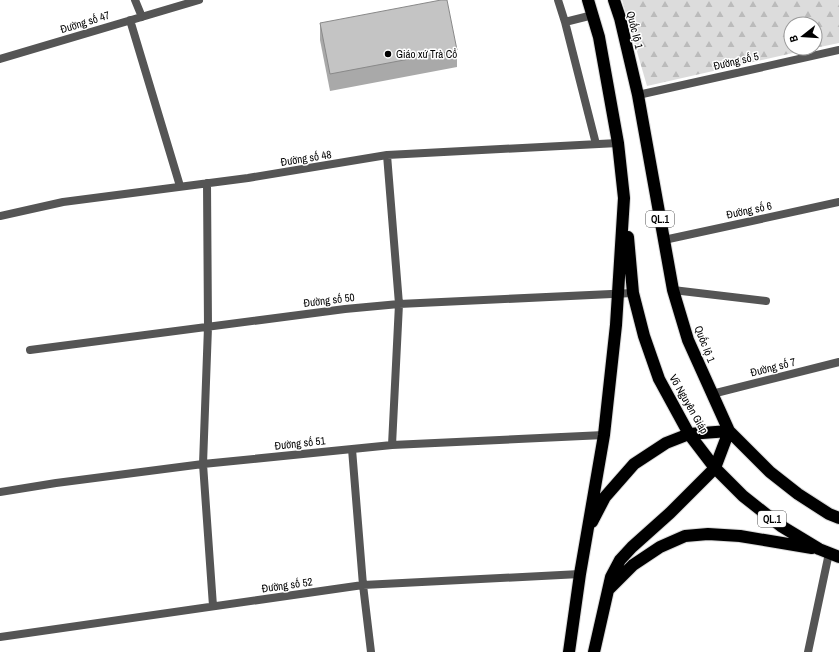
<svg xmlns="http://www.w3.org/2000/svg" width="839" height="652" viewBox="0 0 839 652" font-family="'Archivo Narrow',sans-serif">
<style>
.forest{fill:url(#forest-firs)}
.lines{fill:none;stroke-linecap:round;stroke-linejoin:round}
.highway-casing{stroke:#dbdbdb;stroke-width:14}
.street{stroke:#555;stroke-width:8}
.highway{stroke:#000;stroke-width:12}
.wall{fill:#a9a9a9}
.building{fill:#c4c4c4;stroke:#898989}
.poi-dot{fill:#000;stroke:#fff;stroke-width:1.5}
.labels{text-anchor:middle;stroke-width:3;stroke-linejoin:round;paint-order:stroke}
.shield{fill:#fff;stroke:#4c4c4c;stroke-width:1}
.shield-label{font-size:10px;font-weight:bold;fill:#000}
.street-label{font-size:11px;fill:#000;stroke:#fff}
.poi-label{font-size:11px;fill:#000;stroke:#fff;text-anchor:start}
</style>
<defs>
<pattern id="forest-firs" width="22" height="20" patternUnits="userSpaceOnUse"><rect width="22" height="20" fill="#dcdcdc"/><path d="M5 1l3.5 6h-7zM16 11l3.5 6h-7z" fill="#bbb"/></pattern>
</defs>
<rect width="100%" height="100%" fill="#fff"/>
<path class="forest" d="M622,0H839V43L815,48V24H791V48H815L647,86Z"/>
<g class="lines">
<g class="highway-casing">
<path id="highway" d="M614,0L620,18L638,95L673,290L688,340L729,431L770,472L798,494L829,514L839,518
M628,237L633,293L644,336L659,379L689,434L715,468L743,496L781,526L819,549L839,557
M592,522L605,497L634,464L666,443L689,434L729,431
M608,590L633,565L660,547L685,536L708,534L740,536L812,548
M569,652L580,574L604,435L616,325L624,198L618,143L599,37L588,0
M594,652L611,577L620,560L632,547L670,513L715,468L729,431"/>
</g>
<path class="street" d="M135,0L142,17
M558,0L565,22L596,144
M130,20L180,186
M565,22L593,15
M0,59L199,0
M638,95L839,50
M387,155L399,304L392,445
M207,183L208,327L203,464L213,606
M0,216L63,202L248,178L387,155L618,143
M664,240L839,202
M673,290L766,301
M30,350L345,309L399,304L633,293
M712,394L839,362
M352,449L363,585L371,652
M0,492L56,483L203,464L392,445L604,435
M0,637L363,585L580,574
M808,652L829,553"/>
<use href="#highway" class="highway"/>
</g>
<path class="wall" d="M320,23L457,50V67L330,91L320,40Z"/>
<path class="building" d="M441,0H447L457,50L330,74L320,23Z"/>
<circle class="poi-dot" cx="388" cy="54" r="4"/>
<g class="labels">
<g class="shield">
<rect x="646" y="211" width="28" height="16" rx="3"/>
<rect x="758" y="511" width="28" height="16" rx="3"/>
</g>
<g class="shield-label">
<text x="660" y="223">QL.1</text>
<text x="772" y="523">QL.1</text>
</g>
<g class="street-label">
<text transform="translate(85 22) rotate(-17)" y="4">Đường số 47</text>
<text transform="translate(635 30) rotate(76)" y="4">Quốc lộ 1</text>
<text transform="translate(736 61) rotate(-13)" y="4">Đường số 5</text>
<text transform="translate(306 158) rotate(-9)" y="4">Đường số 48</text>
<text transform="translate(749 210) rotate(-12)" y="4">Đường số 6</text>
<text transform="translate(329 300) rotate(-7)" y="4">Đường số 50</text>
<text transform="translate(705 344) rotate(69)" y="4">Quốc lộ 1</text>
<text transform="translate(773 367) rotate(-14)" y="4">Đường số 7</text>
<text transform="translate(689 404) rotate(60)" y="4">Võ Nguyên Giáp</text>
<text transform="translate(300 443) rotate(-6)" y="4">Đường số 51</text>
<text transform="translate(287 585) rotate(-8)" y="4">Đường số 52</text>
</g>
<g class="poi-label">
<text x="396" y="58">Giáo xứ Trà Cổ</text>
</g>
</g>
<g transform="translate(803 36) rotate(253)"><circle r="19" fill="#ffffff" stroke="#999999"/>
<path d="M0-3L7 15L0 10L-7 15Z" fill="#000000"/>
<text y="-6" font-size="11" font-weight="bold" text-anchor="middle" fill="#000000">B</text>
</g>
</svg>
